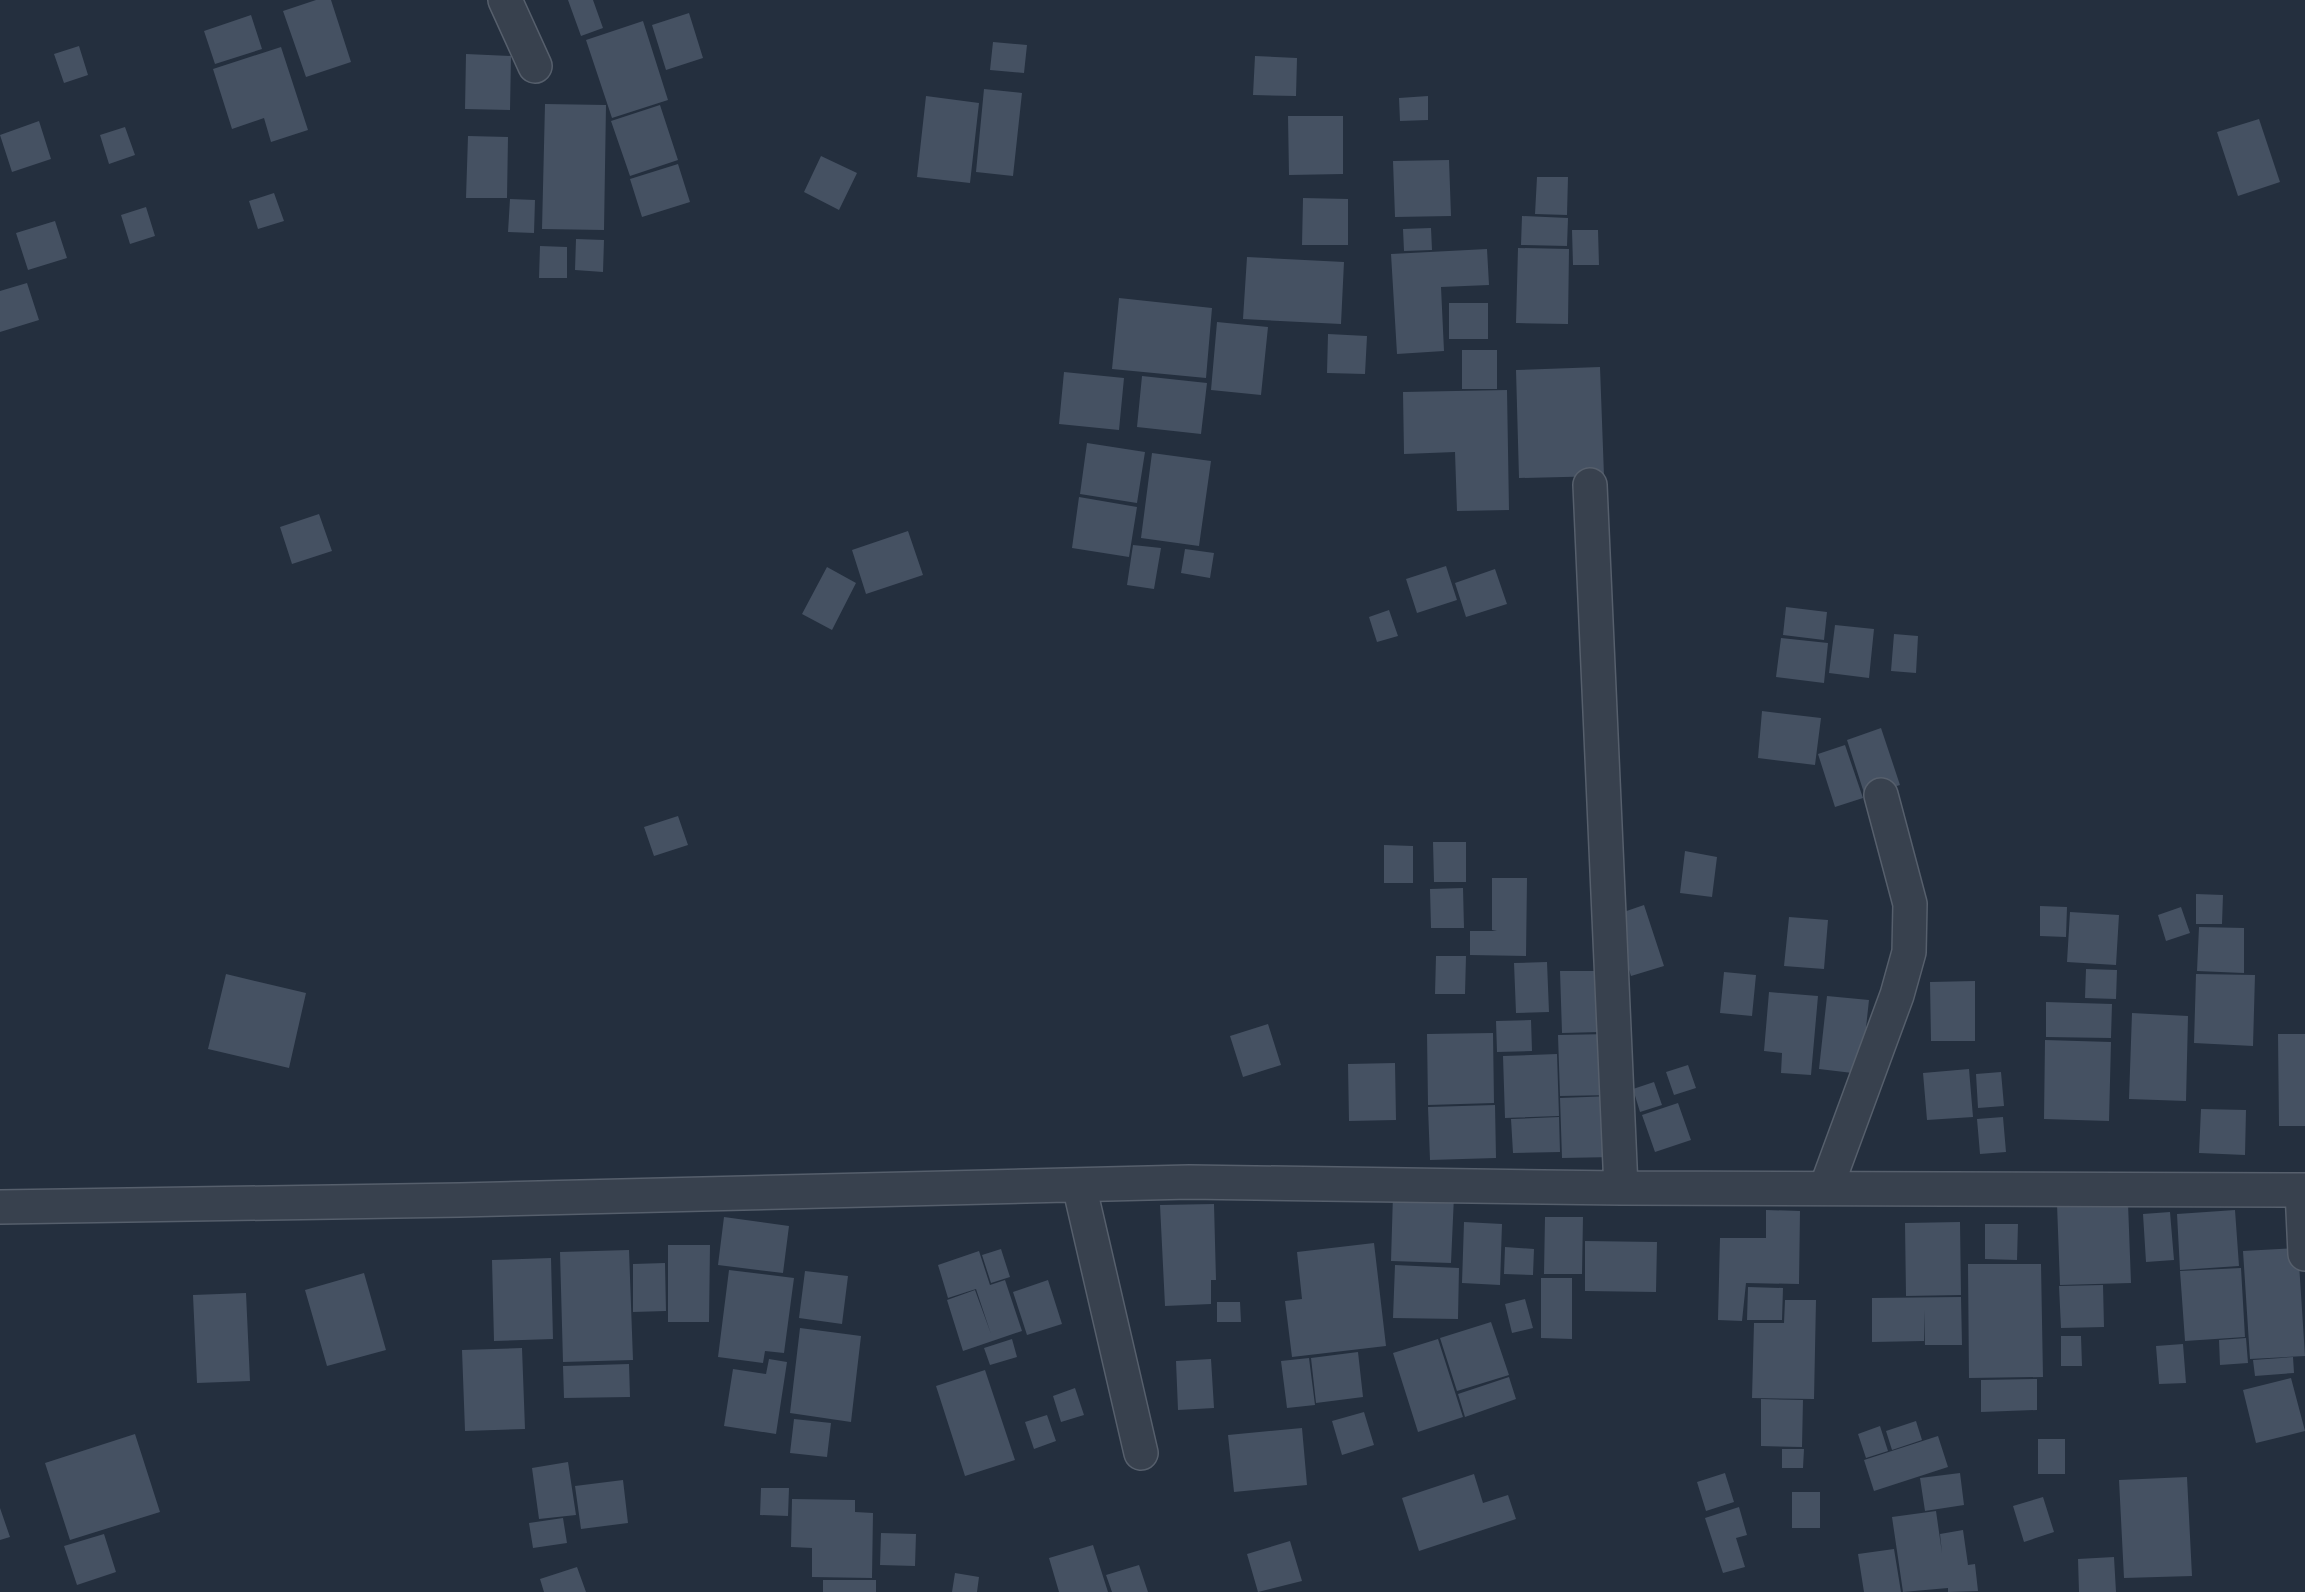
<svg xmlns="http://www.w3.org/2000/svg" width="2305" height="1592" viewBox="0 0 2305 1592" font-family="'Golos Text',sans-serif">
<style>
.building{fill:#455162}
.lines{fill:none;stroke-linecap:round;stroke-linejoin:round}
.minor-casing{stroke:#565f6c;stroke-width:36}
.minor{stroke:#38414e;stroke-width:33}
</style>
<rect width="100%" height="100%" fill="#242f3e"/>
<path class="building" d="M316,0H331L351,62L306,77L283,11Z
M568,0H593L603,28L581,36Z
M689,13L703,58L666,70L652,25Z
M251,15L262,49L215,64L204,31Z
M643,21L668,100L612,118L586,40Z
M993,42L1027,45L1024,73L990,70Z
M79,46L88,75L64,83L54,54Z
M281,47L308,130L271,142L264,118L232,129L213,69Z
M466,54L511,56L510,110L465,109Z
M1255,56L1297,58L1296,96L1253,95Z
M984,89L1022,93L1013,176L976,172Z
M926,96L979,103L970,183L917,177Z
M1428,96V120L1400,121L1399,98Z
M545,104L606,105L604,230L542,229Z
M660,105L678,160L630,176L611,121Z
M1288,116H1343V174L1289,175Z
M2259,119L2280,182L2238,196L2217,132Z
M39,121L51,159L12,172L0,135Z
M125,127L135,155L109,164L100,135Z
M468,136L508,137L507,198H466Z
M821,156L857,173L839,210L804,192Z
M1449,160L1451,216L1395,217L1393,161Z
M678,164L690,202L642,217L630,179Z
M1537,177H1568L1567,215L1535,214Z
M274,193L284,221L258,229L249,201Z
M1303,198L1348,199V245H1302Z
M510,199L535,200L534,233L508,232Z
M146,207L155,236L130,244L121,215Z
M1522,216L1568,218L1567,246L1521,245Z
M55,221L67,258L28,270L16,233Z
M1431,228L1432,250L1404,251L1403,229Z
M1572,230H1598L1599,265H1573Z
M576,239L604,240L603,272L575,270Z
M540,246L567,247V278H539Z
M1518,248L1569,249L1568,324L1516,323Z
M1487,249L1489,285L1441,287L1444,351L1397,354L1391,254Z
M1247,257L1344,262L1341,324L1243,319Z
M27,283L39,320L0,332V291Z
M1119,298L1212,308L1206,378L1112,369Z
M1449,303H1488V339H1449Z
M1217,322L1268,327L1261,395L1211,390Z
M1328,334L1367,336L1365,374L1327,373Z
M1462,350H1497V389H1462Z
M1600,367L1604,476L1519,478L1516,370Z
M1064,372L1124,378L1119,430L1059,424Z
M1142,376L1207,383L1201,434L1137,427Z
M1507,390L1509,510L1457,511L1455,452L1404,454L1403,392Z
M1087,443L1145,452L1137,503L1080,494Z
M1152,453L1211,461L1199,546L1141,538Z
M1079,497L1137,507L1129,557L1072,548Z
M319,514L332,551L292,564L280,527Z
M908,531L923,575L866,594L852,550Z
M1133,545L1161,548L1154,589L1127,585Z
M1185,549L1214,553L1210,578L1181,573Z
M1446,566L1457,600L1417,613L1406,579Z
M827,567L856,583L832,630L802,614Z
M1495,569L1507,604L1466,617L1455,583Z
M1786,607L1827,612L1824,640L1783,635Z
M1389,610L1398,636L1377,642L1369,617Z
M1835,625L1874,629L1869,678L1829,673Z
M1894,634L1918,636L1916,673L1891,671Z
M1781,638L1828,643L1824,683L1776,677Z
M1762,711L1821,718L1815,765L1758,758Z
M1881,728L1900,785L1865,796L1847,740Z
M1845,745L1863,798L1835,807L1818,754Z
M678,816L688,845L654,856L644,827Z
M1433,842H1466V882H1434Z
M1384,845L1413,846V883H1384Z
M1685,851L1717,857L1712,897L1680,893Z
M1492,878H1527L1526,956L1470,955V931H1497L1492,930Z
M1463,888L1464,928H1431L1430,889Z
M2196,894L2223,895L2222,924H2196Z
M1644,905L1664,966L1631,976L1612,916Z
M2040,906L2067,907L2066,937L2040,936Z
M2181,907L2190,933L2166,941L2158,915Z
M2070,912L2119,915L2116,965L2067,962Z
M1789,917L1828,920L1824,969L1784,966Z
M2199,927L2244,928V973L2197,971Z
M1436,956H1466L1465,994H1435Z
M1547,962L1549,1012L1516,1013L1514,963Z
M2086,969L2117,970L2116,999L2085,998Z
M1560,971H1598L1600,1032L1562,1033Z
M1724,972L1756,975L1752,1016L1720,1013Z
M226,974L306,993L289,1068L208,1049Z
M2196,974L2255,975L2253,1046L2194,1043Z
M1975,981V1041H1931L1930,982Z
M1769,992L1818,996L1811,1075L1781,1073L1782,1053L1764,1051Z
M1827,996L1869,1000L1861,1074L1819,1069Z
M2046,1002L2112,1004L2111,1038L2046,1037Z
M2132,1013L2188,1016L2186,1101L2129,1099Z
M1531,1020L1532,1051L1497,1052L1496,1021Z
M1268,1024L1281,1065L1243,1077L1230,1036Z
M1493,1033L1494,1103L1428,1105L1427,1034Z
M1610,1034L1612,1095L1560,1096L1558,1035Z
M2278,1034H2305V1126H2279Z
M2045,1040L2111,1042L2109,1121L2044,1119Z
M1557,1054L1559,1116L1505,1118L1503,1056Z
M1395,1063L1396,1120L1349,1121L1348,1064Z
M1688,1065L1696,1088L1674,1095L1666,1072Z
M1969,1069L1973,1117L1927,1120L1923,1073Z
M2001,1072L2004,1106L1978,1108L1976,1074Z
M1654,1082L1662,1105L1640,1112L1633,1089Z
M1612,1096L1614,1157L1562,1158L1560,1098Z
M1678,1103L1691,1140L1655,1152L1642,1115Z
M1495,1105L1496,1158L1430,1160L1428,1107Z
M2201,1109L2246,1110L2245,1155L2199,1153Z
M1559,1117L1560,1152L1513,1153L1511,1119Z
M2003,1117L2006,1152L1980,1154L1977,1119Z
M1393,1194L1454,1196L1451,1263L1391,1261Z
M2128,1203L2131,1283L2060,1285L2057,1204Z
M1214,1204L1216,1280H1211V1304L1165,1306L1160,1205Z
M1766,1210L1800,1211L1799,1284L1746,1283L1742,1321L1718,1320L1720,1238H1766Z
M2235,1210L2239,1266L2180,1270L2177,1214Z
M2170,1212L2174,1260L2146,1262L2143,1214Z
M724,1217L789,1226L783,1273L718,1265Z
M1545,1217H1583L1582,1274H1544Z
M1464,1222L1502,1224L1500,1285L1462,1283Z
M1960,1222L1961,1295L1906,1296L1905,1223Z
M1985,1224H2018L2017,1260L1985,1259Z
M1585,1241L1657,1242L1656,1292L1585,1291Z
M1374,1243L1386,1346L1292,1357L1285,1301L1302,1299L1297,1252Z
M668,1245H710L709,1322H668Z
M1505,1247L1534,1249L1533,1275L1504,1274Z
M2298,1248L2305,1356L2250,1359L2243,1251Z
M1001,1249L1010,1277L991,1283L982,1255Z
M629,1250L633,1360L563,1362L560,1252Z
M979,1251L990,1285L1005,1280L1022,1331L963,1351L947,1300L975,1290L991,1334L976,1289L948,1298L938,1265Z
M551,1258L553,1339L494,1341L492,1260Z
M665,1263L666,1311L633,1312V1264Z
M1968,1264H2041L2043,1377L1969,1378Z
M1395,1265L1459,1268L1458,1319L1393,1318Z
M2241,1268L2245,1337L2185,1341L2180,1271Z
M729,1270L794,1278L784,1353L765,1351L763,1363L718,1357Z
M805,1271L848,1276L842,1324L799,1318Z
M364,1273L386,1350L327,1366L305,1290Z
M1541,1278H1572V1339L1541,1338Z
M1048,1280L1062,1324L1027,1335L1013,1292Z
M2103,1285L2104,1327L2061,1328L2059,1286Z
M1748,1287L1783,1288L1782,1320H1747Z
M246,1293L250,1381L197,1383L193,1295Z
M1961,1297L1962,1345H1925L1924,1310V1341L1872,1342V1298Z
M1525,1299L1533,1328L1512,1333L1505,1304Z
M1785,1300H1816L1814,1399L1752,1398L1754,1323H1784Z
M1217,1302H1240L1241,1322H1217Z
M1491,1322L1509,1375L1457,1391L1440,1338Z
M800,1328L861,1336L851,1422L790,1413Z
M2061,1336H2081L2082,1366H2061Z
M2246,1338L2248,1363L2220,1365L2219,1340Z
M1012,1339L1017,1357L990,1365L984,1348Z
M1438,1339L1463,1417L1418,1432L1393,1353Z
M2183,1344L2186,1383L2159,1384L2156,1346Z
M522,1348L525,1429L465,1431L462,1350Z
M1358,1352L1363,1397L1316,1403L1311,1358Z
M2293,1357L2294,1373L2255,1376L2253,1360Z
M1309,1358L1315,1405L1287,1408L1281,1361Z
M769,1359L787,1362L776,1434L724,1426L733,1369L766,1374Z
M1211,1359L1214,1408L1178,1410L1176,1361Z
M629,1364L630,1397L564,1398L563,1366Z
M985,1370L1015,1460L965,1476L936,1386Z
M1509,1377L1516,1399L1465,1417L1458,1394Z
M2291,1378L2305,1431L2256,1443L2243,1390Z
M2037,1379V1410L1981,1412V1380Z
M1075,1388L1084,1415L1061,1422L1053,1396Z
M1761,1399L1803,1400L1802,1447L1761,1446Z
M1364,1412L1374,1445L1342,1455L1332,1421Z
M1047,1415L1056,1441L1034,1449L1025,1422Z
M794,1419L831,1423L827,1457L790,1453Z
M1916,1421L1922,1440L1892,1450L1886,1431Z
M1880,1426L1888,1451L1866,1458L1858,1434Z
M1302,1428L1307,1485L1234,1492L1228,1435Z
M135,1434L160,1512L70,1540L45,1463Z
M1938,1436L1948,1467L1874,1491L1864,1460Z
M2038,1439H2065V1474H2038Z
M1782,1449H1804L1803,1468H1782Z
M568,1462L576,1515L539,1519L532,1468Z
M1725,1473L1734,1502L1706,1511L1697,1482Z
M1960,1473L1964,1505L1925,1511L1920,1478Z
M1474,1474L1483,1503L1508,1495L1516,1519L1419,1551L1402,1498Z
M2187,1477L2192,1576L2124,1578L2119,1480Z
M623,1480L628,1523L581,1529L575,1486Z
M761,1488H789L788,1516L760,1515Z
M1792,1492H1820V1528H1792Z
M2043,1497L2054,1532L2024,1542L2013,1506Z
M792,1499L855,1500V1512L873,1513L872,1578L812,1577V1548L791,1547Z
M1739,1507L1747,1535L1736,1538L1745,1567L1723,1573L1705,1518Z
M0,1508L10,1537L0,1540Z
M1936,1511L1942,1553L1940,1534L1963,1530L1968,1565L1975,1564L1978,1591L1948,1592V1588L1903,1592L1892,1517Z
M563,1518L567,1543L533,1548L529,1523Z
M881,1533L916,1534L915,1566L880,1565Z
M104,1534L116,1572L77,1585L64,1546Z
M1290,1541L1302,1581L1258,1592L1247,1554Z
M1093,1545L1108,1592H1059L1049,1558Z
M1894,1549L1901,1592H1864L1858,1554Z
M2114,1557L2116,1592H2079L2078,1559Z
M1139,1565L1148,1592H1112L1106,1575Z
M577,1567L586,1592H544L540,1579Z
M955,1573L979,1577L977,1592H952Z
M823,1580H876V1592H823Z"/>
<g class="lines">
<g class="minor-casing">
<path id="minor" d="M505,0L535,66
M1590,485L1621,1188
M1079,1185L1141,1453
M1826,1188L1897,995L1909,952L1910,904L1881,795
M2302,1190L2305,1254
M0,1207L460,1200L1189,1182L1621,1188L2305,1190"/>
</g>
<use href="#minor" class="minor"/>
</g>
</svg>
